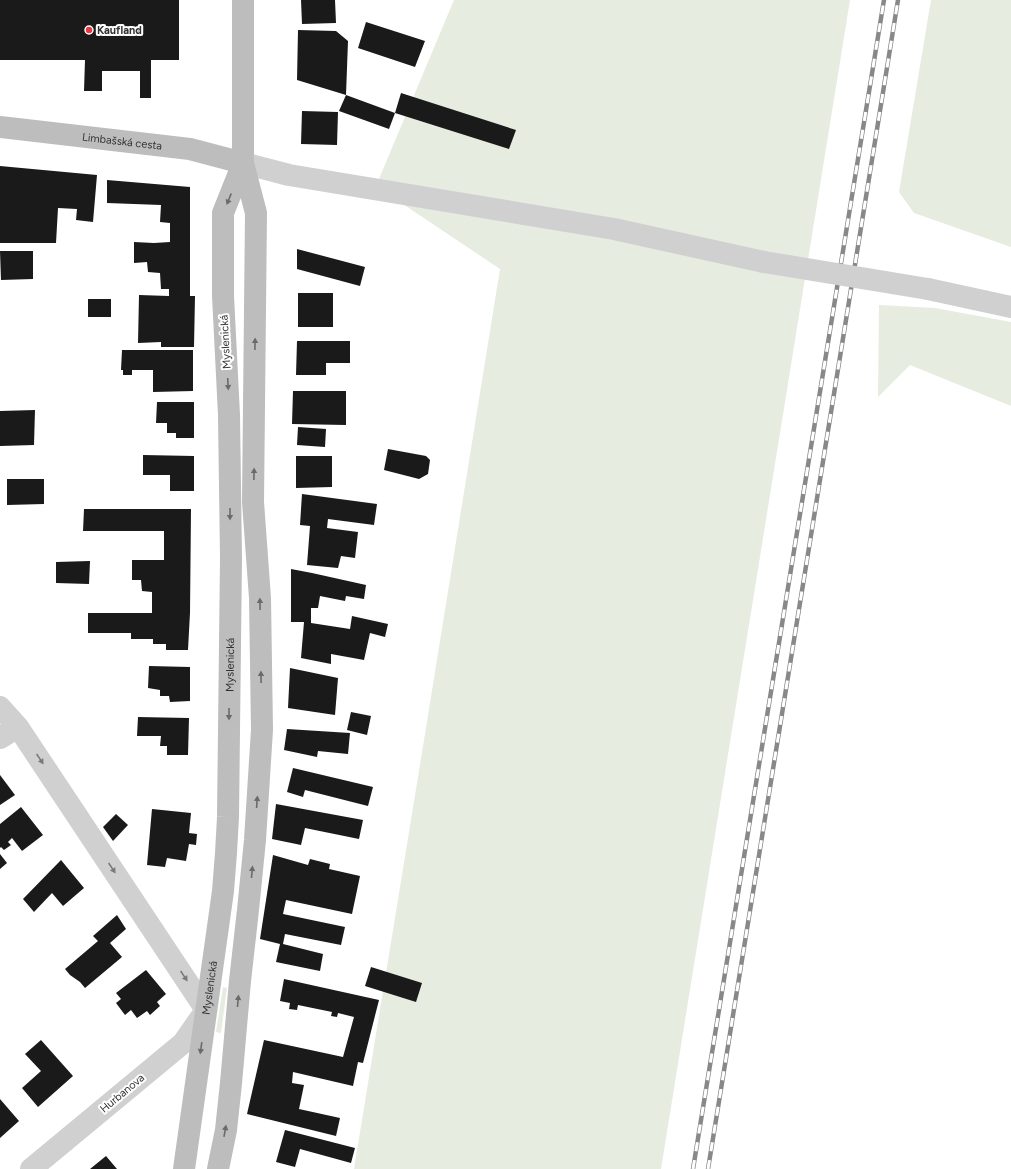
<svg xmlns="http://www.w3.org/2000/svg" width="1011" height="1169" viewBox="0 0 1011 1169" font-family="Figtree,sans-serif">
<style>
.green{fill:#e6ecdf}
.building{fill:#1a1a1a}
.lines{fill:none;stroke-linecap:round;stroke-linejoin:round}
.street{stroke:#d0d0d0;stroke-width:22}
.secondary{stroke:#bdbdbd;stroke-width:22}
.rail-casing{stroke:#888;stroke-width:4.5}
.rail{stroke:#fff;stroke-width:3;stroke-dasharray:9;stroke-linecap:butt}
.street-bridge{stroke:#d0d0d0;stroke-width:22}
.oneway{fill:#6a6a6a}
.oneway2{fill:#7a7a7a}
.poi-dot{fill:#e63946;stroke:#fff;stroke-width:1.5}
.labels{text-anchor:middle;stroke-width:4;stroke-linejoin:round;paint-order:stroke}
.poi-label{font-size:11px;font-weight:bold;fill:#333;stroke:#fff;text-anchor:start}
.street-label{font-size:11px;fill:#333;stroke:#fff}
</style>
<rect width="100%" height="100%" fill="#fff"/>
<path class="green" d="M454,0H850L661,1169H354L425,734L500,269L376,186Z
M931,0H1011V247L914,213L899,192Z
M879,305L935,308L1011,322V406L910,365L878,397Z
M223,987L227,988L221,1033L216,1032Z"/>
<path class="building" d="M0,0H179V60H151V98H140V71H102V91H84L85,60H0Z
M301,0H335L336,23L302,24Z
M366,22L425,41L415,67L358,48Z
M298,30L336,31L348,41L346,95L297,80Z
M401,93L516,130L509,149L395,113Z
M346,95L395,113L389,129L339,111Z
M302,111L338,112L337,145L301,144Z
M0,166L97,175L93,222L76,220L77,209L58,208L56,243H0Z
M107,180L190,187V296H195L194,347H161V342L138,343L139,295L169,296V289H161L160,273L148,272L147,262L134,263V242L154,243L170,242V223L160,222L161,205L107,203Z
M297,249L365,267L360,286L297,269Z
M0,251H33V279L1,280Z
M298,293H333V327H298Z
M88,299H111V317H88Z
M297,341H350V363H326V375H296Z
M122,350H193V391L153,392V370H132V375H123V370H121Z
M293,391H346V425L292,424Z
M157,402H194V438H176V433H167V423H156Z
M35,410L34,445L0,446V411Z
M298,427L326,429L325,447L297,445Z
M388,449L426,456L430,460L428,474L419,479L384,470Z
M143,455L194,456V491H170V475H143Z
M296,456H332V487L296,488Z
M7,479H44V504L7,505Z
M302,494L377,504L374,525L328,519L327,528L358,532L355,558L341,556L338,568L307,565L310,526L300,525Z
M84,509H191L190,613L188,650H166V644H153V639H131V633H88V613H152V592L142,591L141,580H132V560H164V531H83Z
M90,561L89,584L56,583V562Z
M291,569L312,573L366,585L364,599L346,596L345,601L320,596L318,608H311V623L350,629L352,616L388,624L385,637L370,633L364,660L331,654V664L301,658L304,622H291Z
M149,666L190,667V701L170,702L169,696H160V690L148,688Z
M290,668L338,678L335,715L288,708Z
M351,712L371,716L367,735L347,730Z
M138,717L189,718L188,755H167V746H160L161,736H137Z
M287,729L350,733L348,754L318,751L317,757L284,750Z
M293,768L373,787L368,806L305,790L303,797L287,792Z
M0,775L15,795L0,805Z
M276,804L363,820L359,839L305,828L301,845L272,839Z
M21,807L43,835L22,851L12,838L8,842L11,845L4,850L1,847L0,848V824Z
M152,809L191,813L189,833L197,834L196,845L189,844L186,861L167,858L165,867L147,865Z
M116,814L128,825L113,841L103,827Z
M0,854L7,863L0,869Z
M273,855L308,865L310,859L330,864L329,869L360,876L352,914L286,900L283,914L345,927L341,945L285,934L283,944L323,954L320,971L276,962L280,944L260,939Z
M61,860L84,888L63,906L52,893L34,912L23,899Z
M117,915L126,929L110,943L122,957L85,988L80,982L70,975L65,969L98,941L93,936Z
M371,967L422,983L416,1002L365,986Z
M146,970L166,994L157,1002L160,1006L150,1015L147,1011L137,1018L131,1010L125,1015L116,1003L121,999L116,993Z
M284,979L379,1000L363,1063L358,1062L353,1086L293,1072L292,1083L304,1085L299,1109L340,1118L336,1136L247,1114L264,1040L343,1057L354,1017L338,1013L337,1017L331,1016L332,1012L298,1005L297,1010L289,1009L290,1003L280,1001Z
M41,1040L73,1076L38,1107L22,1088L41,1071L25,1054Z
M0,1099L19,1121L0,1138Z
M285,1130L355,1148L351,1163L300,1149L295,1167L276,1162Z
M106,1156L117,1169H90Z"/>
<g class="lines">
<path class="street" d="M243,163L289,175L614,229L764,262
M928,289L1011,307
M0,707L18,727L206,1010L183,1043L31,1169
M0,738L18,727"/>
<g class="secondary">
<path id="s1" d="M0,127L190,149L243,163"/>
<path id="s2" d="M184,1169L223,891L226,853L228,817L231,558L229,415L223,296V213L243,163"/>
<path d="M218,1169L226,1130L231,1083L240,981L248,910L255,840L262,730L260,598L253,502L256,213L243,163V0"/>
</g>
<g class="rail-casing">
<path id="rail" d="M693,1169L884,0
M708,1169L898,0"/>
</g>
<use href="#rail" class="rail"/>
<path class="street-bridge" d="M764,262L928,289"/>
</g>
<defs><path id="oneway-solid" d="M-6-.8H1V-3.2L6.5 0L1 3.2V.8H-6Z"/></defs>
<g class="oneway">
<use href="#oneway-solid" transform="translate(229 199) rotate(112)"/>
<use href="#oneway-solid" transform="translate(255 344) rotate(-89)"/>
<use href="#oneway-solid" transform="translate(228 384) rotate(87)"/>
<use href="#oneway-solid" transform="translate(254 474) rotate(-89)"/>
<use href="#oneway-solid" transform="translate(230 514) rotate(90)"/>
<use href="#oneway-solid" transform="translate(260 604) rotate(-91)"/>
<use href="#oneway-solid" transform="translate(261 677) rotate(-91)"/>
<use href="#oneway-solid" transform="translate(229 714) rotate(90)"/>
<use href="#oneway-solid" transform="translate(257 802) rotate(-86)"/>
<use href="#oneway-solid" transform="translate(252 872) rotate(-85)"/>
<use href="#oneway-solid" transform="translate(238 1001) rotate(-85)"/>
<use href="#oneway-solid" transform="translate(201 1048) rotate(98)"/>
<use href="#oneway-solid" transform="translate(225 1131) rotate(-80)"/>
</g>
<g class="oneway2">
<use href="#oneway-solid" transform="translate(40 759) rotate(56)"/>
<use href="#oneway-solid" transform="translate(112 868) rotate(56)"/>
<use href="#oneway-solid" transform="translate(184 976) rotate(56)"/>
</g>
<circle class="poi-dot" cx="89" cy="30" r="4"/>
<g class="labels">
<g class="poi-label">
<text x="97" y="34">Kaufland</text>
</g>
<g class="street-label">
<text dy="4" stroke="none"><textPath href="#s1" startOffset="123">Limbašská cesta</textPath></text>
<text transform="translate(225 342) rotate(-93)" y="4">Myslenická</text>
<text dy="4" stroke="none"><textPath href="#s2" startOffset="507">Myslenická</textPath></text>
<text dy="4" stroke="none"><textPath href="#s2" startOffset="183">Myslenická</textPath></text>
<text transform="translate(122 1093) rotate(-40)" y="4">Hurbanova</text>
</g>
</g>
</svg>
